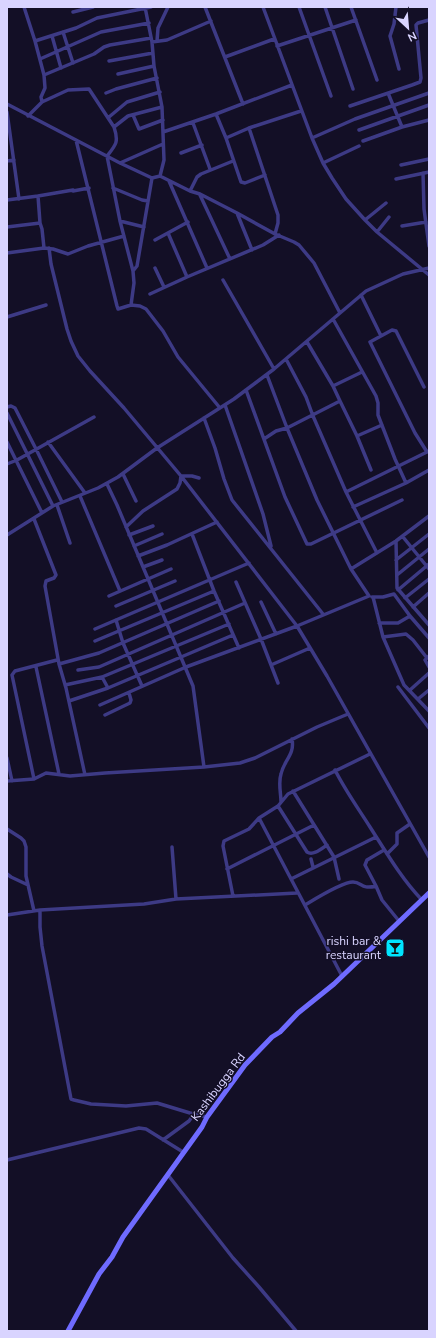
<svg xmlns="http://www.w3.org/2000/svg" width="436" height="1338" viewBox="0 0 436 1338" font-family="'Nunito Sans',sans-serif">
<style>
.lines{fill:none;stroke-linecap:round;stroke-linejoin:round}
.minor{stroke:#3d3a85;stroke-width:3.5}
.secondary{stroke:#6f6bff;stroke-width:5}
.labels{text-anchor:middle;stroke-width:3;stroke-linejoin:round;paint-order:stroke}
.poi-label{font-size:12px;fill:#d9d4ff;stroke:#130f26;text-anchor:end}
.street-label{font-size:12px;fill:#d9d4ff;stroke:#130f26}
</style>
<rect width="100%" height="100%" fill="#130f26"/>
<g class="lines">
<path class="minor" d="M24,7L35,41L44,75L45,88L41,97L42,102
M145,7L152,42L154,66L162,107L164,160L160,176
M205,7L243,104
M263,7L312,138L323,163L332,178L346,199L365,220L377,232L429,275
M299,7L331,96
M325,7L353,89
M351,7L377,80
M396,7L394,24L390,36L399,69
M73,12L93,7
M63,32L73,63
M52,36L61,68
M35,41L76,28L97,18L151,7
M157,41L158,28L168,7
M152,42L167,40L211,21
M277,46L356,20
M225,57L274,39
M40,59L101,32L149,23
M109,61L153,53
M118,74L154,66
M44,75L94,54L104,47L110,45L151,38
M106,93L116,89L157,78
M388,93L402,127
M7,104L120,163L152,178L160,176L190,191L200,194L237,213L275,234L294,242L299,245L314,263L340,313
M350,106L412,85L420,82L421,78L416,25L418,23L429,20
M7,112L19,199
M216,114L226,138L241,182L245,183L265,175
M133,115L139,129L163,120
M28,116L42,102L68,90L89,89L114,127
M109,117L127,102L160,92
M193,123L210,169
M249,128L278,215V223L275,234
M359,130L429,105
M163,132L216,114L292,85
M226,138L249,128L301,111
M312,138L355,119L429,93
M76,140L117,306L118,309L131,305L140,306L146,309L163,331L178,357L220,408
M363,141L402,127L429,120
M181,153L202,145
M7,161L14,160
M120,163L163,144
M323,163L359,146
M401,165L429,159
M423,173L424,209L429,246
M396,179L429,172
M169,181L207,268
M113,188L142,200L148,201
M73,191L89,188
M190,191L197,177L201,174L233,161
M200,195L230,259
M38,196L73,190
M7,200L38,196L40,223L42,229L44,248
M237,213L252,250
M365,220L386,203
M120,221L144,227
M402,226L426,222
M7,227L40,223
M377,232L389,217
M168,233L187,277
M155,240L188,222
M49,248L51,264L67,329L71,341L78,356L90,371L124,408L181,476L297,626L327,676L429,857
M7,253L44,248L53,249L68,254L88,246L124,236
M155,268L164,287
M133,271L120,221L107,156C116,145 119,142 114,127L128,116L162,107
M223,280L274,369
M150,294L187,277L263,245L279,235
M361,295L381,336
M131,305L134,283L133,271L137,266L152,178
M7,317L46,305
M333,319L376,396L378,403V415L395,459L406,483
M307,342L333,386
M286,359L306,397L313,416L346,492L377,553
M267,375L287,428L317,500L351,569
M424,387L396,331L392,330L370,342L415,433L427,452
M246,390L285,497L307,544H311L402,500
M340,401L357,436L371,470
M225,405L263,514L271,546
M7,407L11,406L15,408L36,449L62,502
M7,413L53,506
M204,418L215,448L224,479L232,500L323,614
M357,436L382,425
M264,439L276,431L287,428L340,401L333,386L362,372
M7,442L42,513
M48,442L85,493
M7,464L17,460L94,417
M123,474L136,501
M107,484L117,505L193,686L204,767
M346,492L429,451
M80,496L120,591
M57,505L70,543
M353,507L406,483L429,470
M34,519L56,575L54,578L46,581L45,586L59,664L99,653L219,601
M126,527L143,511L177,489L180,483L181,476H192L199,478
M192,534L214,591L239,648
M7,535L53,506L98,488L118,477L157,448L234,399L274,369L366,291L403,274L429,268
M129,535L153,526
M403,537L429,569
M396,541L397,588L429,625
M134,546L162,534
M138,556L167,545L217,522
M396,560L429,534
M143,567L162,560
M397,575L429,549
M236,582L261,639L278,683
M398,590L429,564
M109,596L171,569
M372,597H383L394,594L410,616L429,638
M373,597L383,637L404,685L429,711
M405,598L429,579
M261,602L276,634
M116,606L175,581
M413,607L429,593
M116,620L123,643L142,686
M379,623H398L410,616
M95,629L249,563
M383,637L406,634L413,640L427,658
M95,641L214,591
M429,656L425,660L429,667
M59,664L66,688L85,775
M271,665L310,648
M36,667L59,774
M78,670L99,667L245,603
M102,677L108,688
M65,685L102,677L229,624
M398,687L429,728
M410,690L429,673
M418,699L429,690
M69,701L108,688L233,635
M100,705L186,667L297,626L369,596L351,569L396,541L429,516
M105,715L130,703L131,700L129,693
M7,758L12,781
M335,770C345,790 358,808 370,827C386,852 401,878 421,899
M34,779L12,675L15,671L57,660
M7,781L34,779L46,773L70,776L105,773L204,767L240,763L255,758L317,727L348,714
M293,791L334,857L339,879
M281,802C281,793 278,783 281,774C284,760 295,755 292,739
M278,806L307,852C313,856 321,849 327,845
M259,818L342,976
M7,829L21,838L24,841L26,847V876L34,911
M172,847L176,899
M387,854L397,844V833L410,824
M311,859L313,867
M227,869L314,825
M7,874L11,877L28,885
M291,879L376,837
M376,886L365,865L367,860L384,850
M233,896L223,846L224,841L249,829L259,818L278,806L288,794L370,754
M305,905C315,899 342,882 353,882C362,882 361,890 376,886L382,900L399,921
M40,910V927L42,946L71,1099L74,1100L91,1104L126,1106L157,1103L190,1113L207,1117
M7,915L40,910L144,904L176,899L297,893
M163,1140L189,1121L194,1114
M7,1160L139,1128L146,1129L183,1152
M168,1175L233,1258L259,1287L296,1331"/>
<path class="secondary" d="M68,1331L99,1274L112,1257L123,1237L202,1127L207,1117L245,1065L272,1037L280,1032L298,1013L334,984L429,893"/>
</g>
<defs>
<g id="bar-square" transform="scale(1)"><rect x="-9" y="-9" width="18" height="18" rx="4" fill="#00e5ff" stroke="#130f26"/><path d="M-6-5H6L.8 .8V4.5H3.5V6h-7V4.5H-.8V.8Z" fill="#111"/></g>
</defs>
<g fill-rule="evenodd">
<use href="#bar-square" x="395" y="948"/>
</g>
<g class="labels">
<g class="poi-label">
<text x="381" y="945">rishi bar &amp;<tspan x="381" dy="14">restaurant</tspan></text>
</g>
<g class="street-label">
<text transform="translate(218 1087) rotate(-53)" y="4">Kashibugga Rd</text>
</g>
</g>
<rect width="436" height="1338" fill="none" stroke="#d9d4ff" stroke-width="16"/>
<g transform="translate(408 28) rotate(154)" stroke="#130f26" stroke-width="3" paint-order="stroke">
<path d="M0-3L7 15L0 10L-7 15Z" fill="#d9d4ff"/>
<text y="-6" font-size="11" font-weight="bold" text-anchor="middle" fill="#d9d4ff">N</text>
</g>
</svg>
